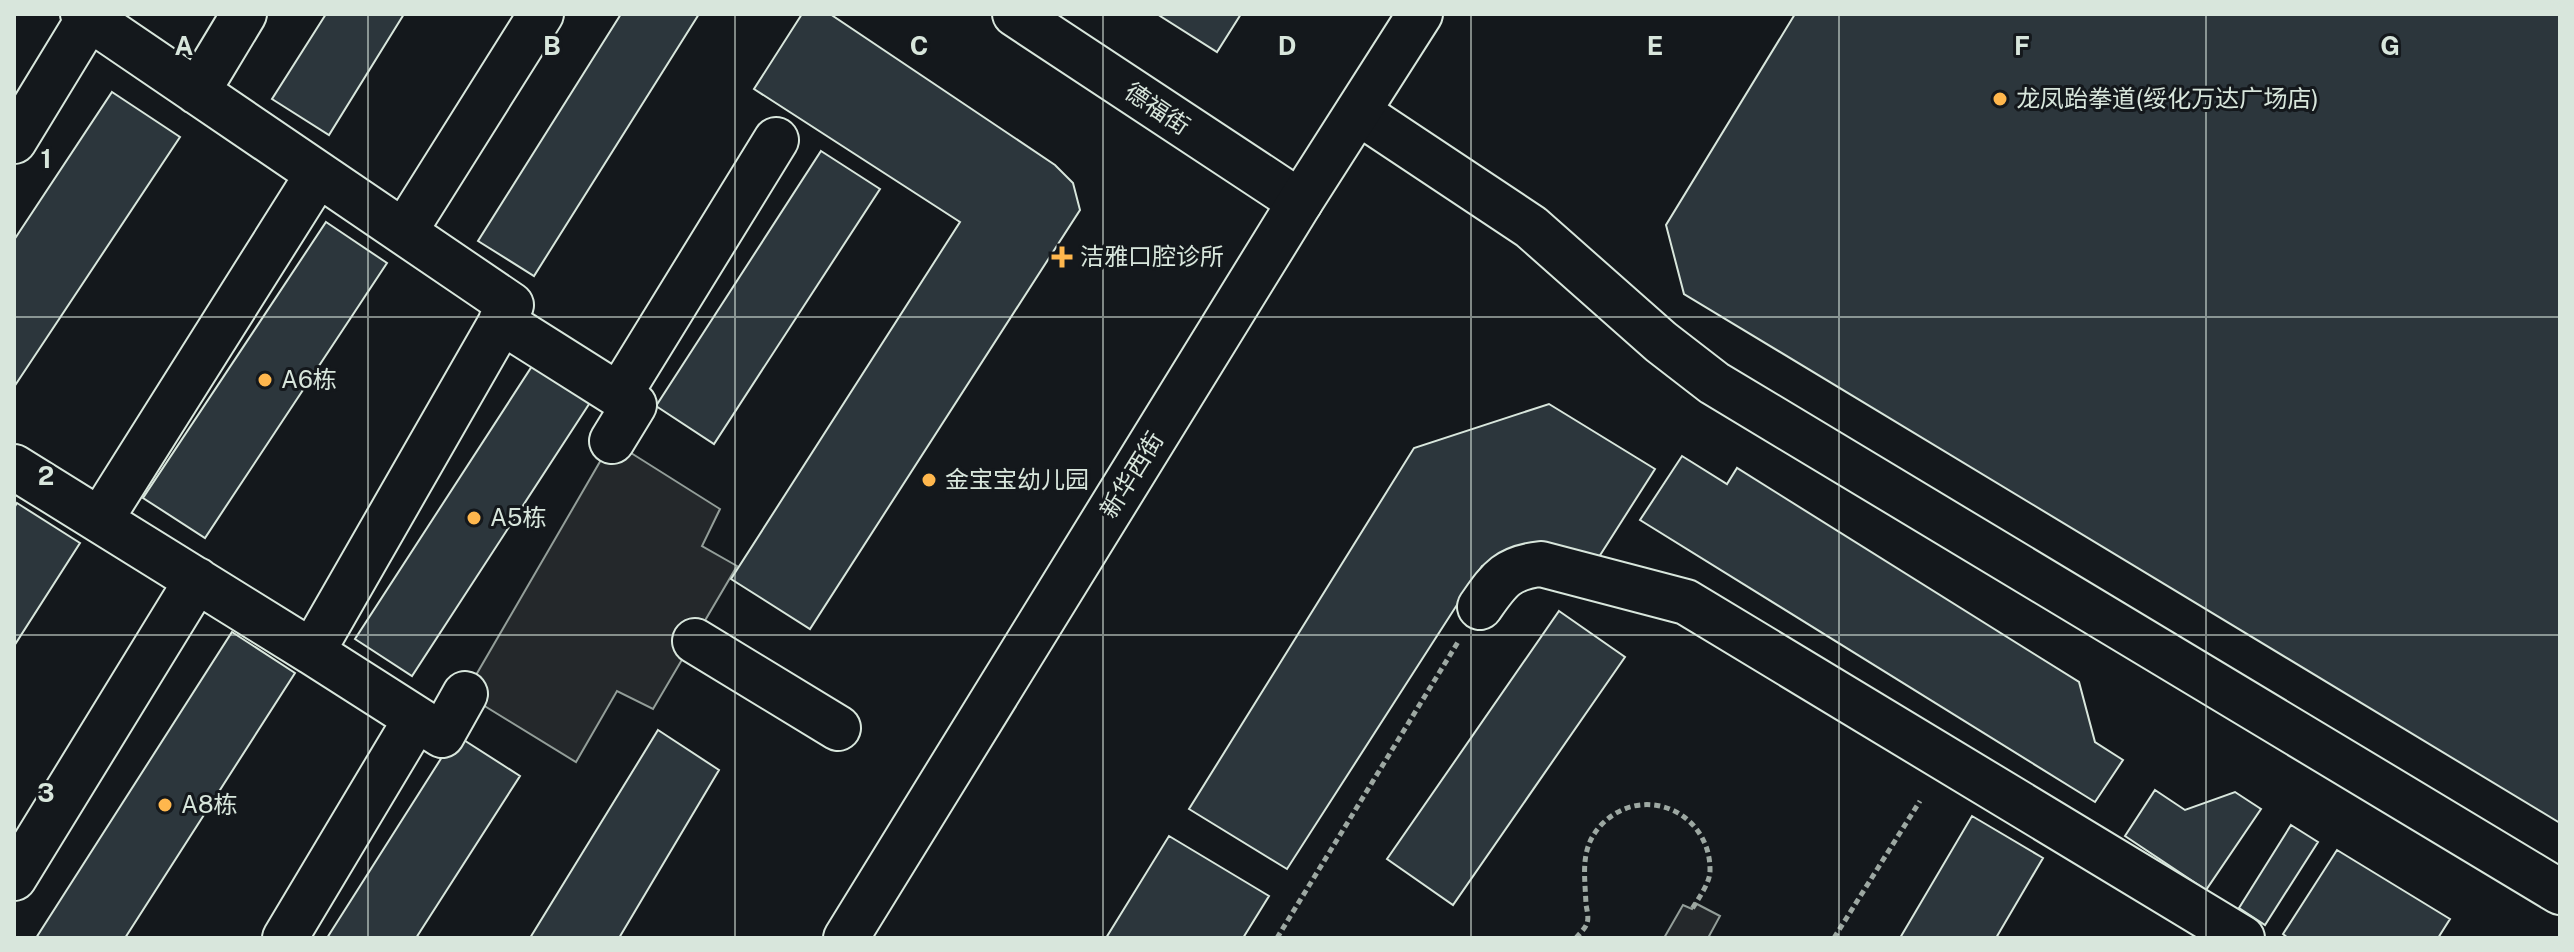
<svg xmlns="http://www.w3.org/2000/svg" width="2574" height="952" viewBox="0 0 2574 952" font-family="'Public Sans','Noto Sans SC',sans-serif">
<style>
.parking{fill:#24282b;stroke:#939e99;stroke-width:2}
.building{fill:#2c363c;stroke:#d8e6dc;stroke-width:2}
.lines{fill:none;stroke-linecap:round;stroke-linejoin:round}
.minor-casing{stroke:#d8e6dc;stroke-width:48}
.major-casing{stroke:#d8e6dc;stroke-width:48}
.path{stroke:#9da8a2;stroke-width:5;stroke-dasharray:6 4;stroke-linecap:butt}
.minor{stroke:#14181c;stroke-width:44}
.major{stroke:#14181c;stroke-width:44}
.grid{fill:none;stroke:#d8e6dc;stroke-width:2;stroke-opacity:0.55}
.poi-dot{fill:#ffb74d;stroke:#14181c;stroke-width:3}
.labels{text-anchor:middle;stroke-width:6;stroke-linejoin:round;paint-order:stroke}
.poi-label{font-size:24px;fill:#d8e6dc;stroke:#14181c;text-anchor:start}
.street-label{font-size:24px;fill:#d8e6dc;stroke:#14181c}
.grid-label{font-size:26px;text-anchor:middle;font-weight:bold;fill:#d8e6dc;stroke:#14181c;stroke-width:6;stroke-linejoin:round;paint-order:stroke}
</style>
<rect width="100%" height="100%" fill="#14181c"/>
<path class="parking" d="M612,441L720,509L702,546L737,566L653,709L617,691L576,762L465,694Z
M1695,903L1720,916L1708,938H1664L1683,905L1692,909Z"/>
<path class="building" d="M326,14H404L329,135L272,99Z
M621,14H699L534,276L478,241Z
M802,14H830L1055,165L1073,183L1080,210L810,629L731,579L960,222L754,89Z
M1157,14H1241L1217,52Z
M1795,14H2560V823L1684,294L1666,225Z
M112,92L180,137L14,387V240Z
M821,151L880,189L714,444L656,406Z
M326,222L387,263L205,538L143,498Z
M536,360L593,398L412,676L355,639Z
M1549,404L1655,469L1590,571L1534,547L1482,566L1287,869L1189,809L1414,448Z
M1682,456L1727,484L1737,468L2079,682L2095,742L2123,760L2095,802L1640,520Z
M17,503L80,543L14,646V508Z
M1559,611L1625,657L1453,905L1387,859Z
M232,632L295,673L125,938H36Z
M658,730L719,770L619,938H530Z
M456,735L520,776L416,938H327Z
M2155,790L2185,810L2235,792L2261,809L2206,890L2125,836Z
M1972,816L2043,858L1996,938H1900Z
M2291,825L2318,842L2265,925L2239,908Z
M1169,836L1269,896L1243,938H1106Z
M2337,850L2450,919L2438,938H2288L2283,934Z"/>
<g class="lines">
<g class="minor-casing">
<path id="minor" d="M1015,14L1300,202
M197,92L244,14
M1358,112L1531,227L1661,342L1714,383L2560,892
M14,141L89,18
M404,232L541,14
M501,321L634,405L612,441
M619,395L776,140
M14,467L312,652L511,305L83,14
M100,520L318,174
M1480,607C1499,580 1506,568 1541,564L1686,602L2242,938
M695,641L838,728
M312,652L442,735L465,694
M14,878L197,580
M285,938L416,719"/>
</g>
<g class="major-casing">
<path id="major" d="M846,938L1300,202L1420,14"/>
</g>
<path class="path" d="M1277,938L1458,642
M1576,938C1579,934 1586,928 1587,923C1589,918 1587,910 1586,905C1585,874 1579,848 1602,824C1644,782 1711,813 1710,871C1710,883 1698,899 1692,909
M1834,938L1920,801"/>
<use href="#minor" class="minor"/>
<use href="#major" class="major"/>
</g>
<path class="grid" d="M368,14V938M735,14V938M1103,14V938M1471,14V938M1839,14V938M2206,14V938M14,317H2560M14,635H2560"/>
<g class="poi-dot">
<circle cx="2000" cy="99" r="8"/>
<path d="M1058 245h8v8h8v8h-8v8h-8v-8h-8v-8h8z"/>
<circle cx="265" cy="380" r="8"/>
<circle cx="929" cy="480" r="8"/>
<circle cx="474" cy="518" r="8"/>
<circle cx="165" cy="805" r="8"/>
</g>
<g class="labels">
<g class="poi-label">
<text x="2016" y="107">龙凤跆拳道(绥化万达广场店)</text>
<text x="1080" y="265">洁雅口腔诊所</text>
<text x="281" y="388">A6栋</text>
<text x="945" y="488">金宝宝幼儿园</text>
<text x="490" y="526">A5栋</text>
<text x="181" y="813">A8栋</text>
</g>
<g class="street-label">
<text transform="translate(1157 109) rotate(34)" y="8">德福街</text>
<text transform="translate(1132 475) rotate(-58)" y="8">新华西街</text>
</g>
</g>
<g class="grid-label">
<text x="184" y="55">A</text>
<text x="552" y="55">B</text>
<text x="919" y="55">C</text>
<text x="1287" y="55">D</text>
<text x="1655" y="55">E</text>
<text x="2022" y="55">F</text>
<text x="2390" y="55">G</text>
<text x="46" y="168">1</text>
<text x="46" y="485">2</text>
<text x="46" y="802">3</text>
</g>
<rect width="2574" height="952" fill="none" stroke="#d8e6dc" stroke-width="32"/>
</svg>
